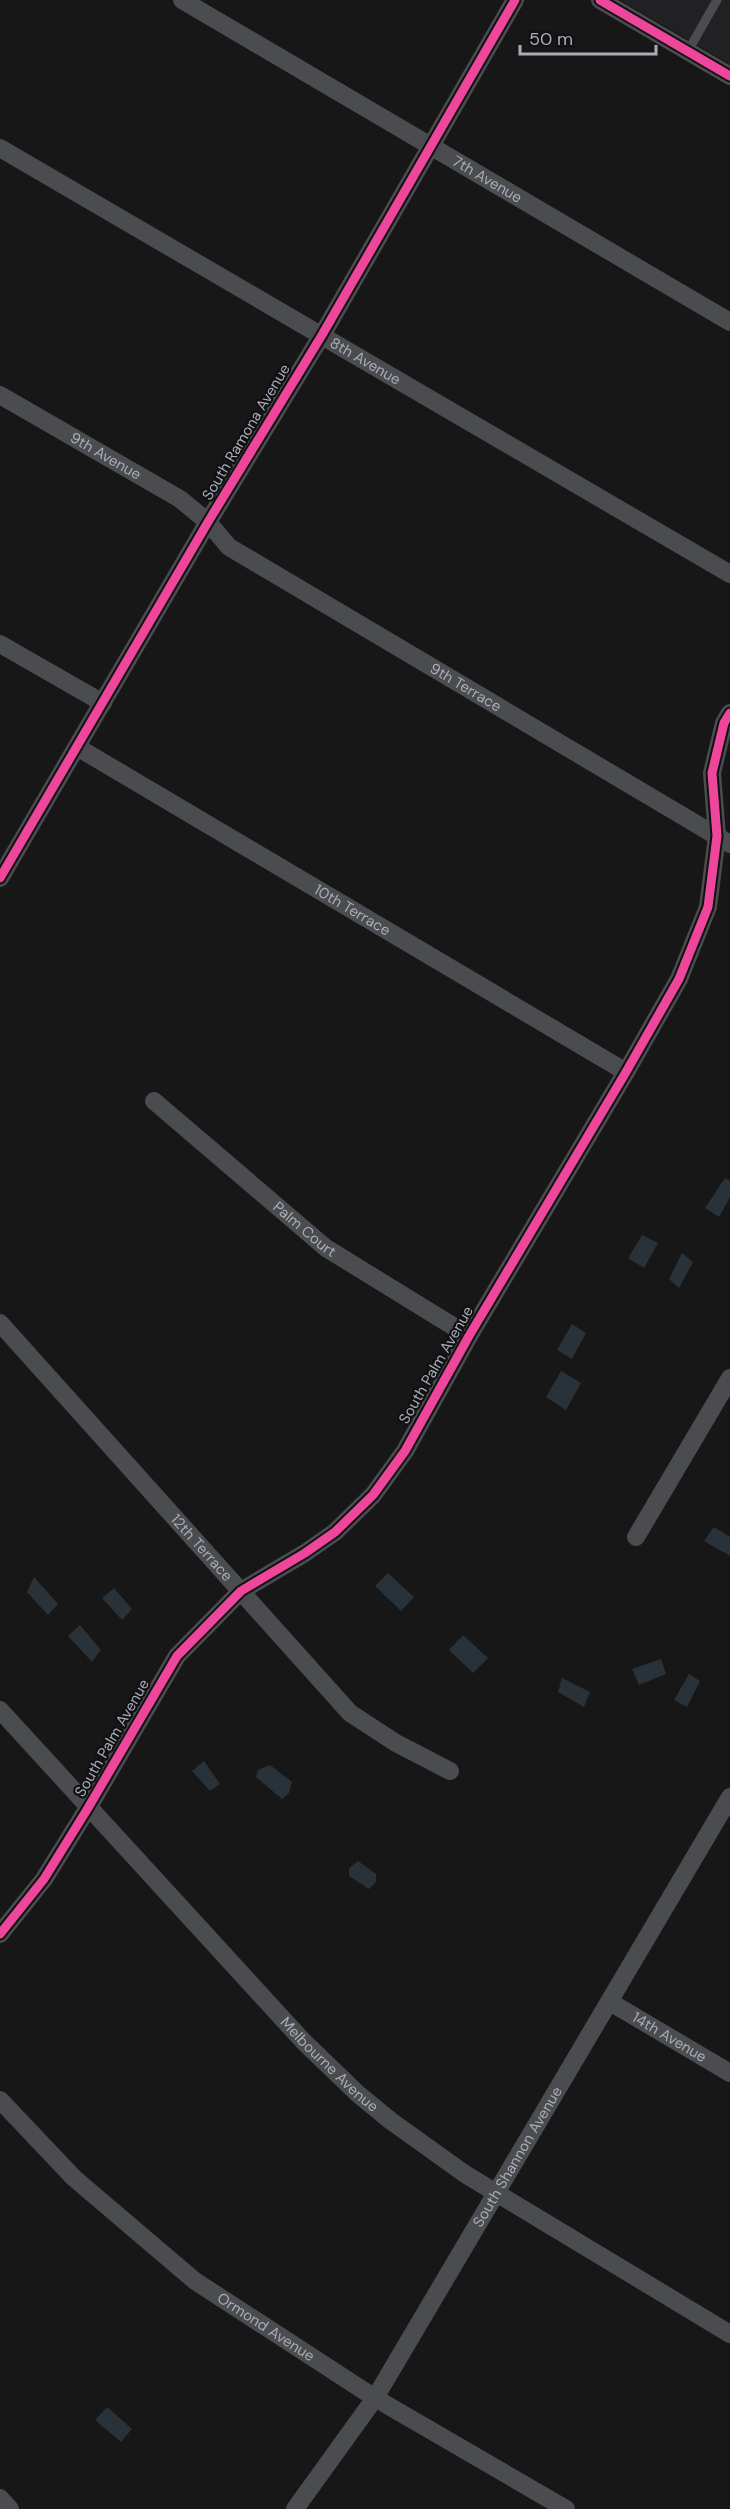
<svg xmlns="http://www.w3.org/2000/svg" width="730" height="2509" viewBox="0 0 730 2509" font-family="'DM Sans',sans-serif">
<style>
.built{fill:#212123}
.water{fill:#2a3239}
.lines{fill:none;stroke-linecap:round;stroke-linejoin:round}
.service{stroke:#4b4c50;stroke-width:9}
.minor{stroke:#4b4c50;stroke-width:18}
.cycleway-casing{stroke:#111113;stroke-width:13}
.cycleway{stroke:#ed469a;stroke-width:9}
.labels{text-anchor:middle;stroke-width:4.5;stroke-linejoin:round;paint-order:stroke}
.street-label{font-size:15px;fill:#a8adb8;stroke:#111113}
</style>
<rect width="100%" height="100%" fill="#171717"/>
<path class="built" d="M620,0H730V64Z"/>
<path class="water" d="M725,1178L730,1181V1197L719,1217L705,1208Z
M642,1235L658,1243L644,1268L628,1258Z
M682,1253L693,1262L679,1288L669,1279Z
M572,1324L586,1333L572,1359L557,1350Z
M561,1371L581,1383L566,1410L546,1397Z
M714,1527L730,1537V1556L704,1541Z
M388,1573L414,1597L401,1611L375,1586Z
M34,1577L58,1604L48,1615L27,1592Z
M114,1588L132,1609L122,1620L102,1598Z
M80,1625L101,1650L92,1662L68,1636Z
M463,1635L488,1658L473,1673L449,1650Z
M661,1659L666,1674L639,1685L632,1669Z
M689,1674L700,1681L687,1707L674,1700Z
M562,1678L590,1692L584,1707L558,1692Z
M204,1761L220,1784L210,1791L192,1771Z
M270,1765L292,1782L289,1793L282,1799L256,1777L258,1770Z
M358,1861L376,1874V1882L369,1889L349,1876V1868Z
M107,2407L132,2429L121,2442L95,2420Z"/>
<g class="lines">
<path class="service" d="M688,51L717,0"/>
<g class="minor">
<path id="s1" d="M182,0L730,322"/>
<path d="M600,0L730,76"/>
<path id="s2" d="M0,148L730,574"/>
<path id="s3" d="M0,395L180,499L208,522L229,547L730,844"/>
<path d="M0,644L103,703"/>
<path id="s4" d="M77,747L626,1072"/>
<path d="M0,878L208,522L322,335L515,0"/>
<path id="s5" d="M154,1101L326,1248L469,1336"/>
<path id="s6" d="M0,1323L350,1713L396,1743L450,1771"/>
<path d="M636,1537L730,1378"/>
<path id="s7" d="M0,1710L303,2041L358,2094L391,2121L465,2174L730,2334"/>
<path d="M0,1934L44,1879L88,1808L177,1656L241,1591L305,1553L335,1532L373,1495L405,1451L469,1336L626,1072L679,979L708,907L717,836L712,773L724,723L730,713"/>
<path id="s8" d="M610,2002L730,2073"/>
<path id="s9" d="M0,2100L74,2178L195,2281L375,2398L566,2509"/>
<path d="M0,2498L10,2509"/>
<path id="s10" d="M295,2509L375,2398L730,1797"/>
</g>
<g class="cycleway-casing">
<path id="cycleway" d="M600,0L730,76
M0,878L208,522L322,335L515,0
M0,1934L44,1879L88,1808L177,1656L241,1591L305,1553L335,1532L373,1495L405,1451L469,1336L626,1072L679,979L708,907L717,836L712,773L724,723L730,713"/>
</g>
<use href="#cycleway" class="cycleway"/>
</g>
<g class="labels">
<g class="street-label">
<text dy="5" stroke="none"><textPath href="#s1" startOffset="354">7th Avenue</textPath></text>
<text dy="5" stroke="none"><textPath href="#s2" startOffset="423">8th Avenue</textPath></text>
<text transform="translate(246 432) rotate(-59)" y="5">South Ramona Avenue</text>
<text dy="5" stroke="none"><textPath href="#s3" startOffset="122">9th Avenue</textPath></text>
<text dy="5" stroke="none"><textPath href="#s3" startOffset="552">9th Terrace</textPath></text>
<text dy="5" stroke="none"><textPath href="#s4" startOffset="320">10th Terrace</textPath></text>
<text dy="5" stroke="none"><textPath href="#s5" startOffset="198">Palm Court</textPath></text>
<text transform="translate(436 1365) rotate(-60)" y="5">South Palm Avenue</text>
<text dy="5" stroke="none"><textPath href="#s6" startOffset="302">12th Terrace</textPath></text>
<text transform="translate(112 1738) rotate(-60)" y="5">South Palm Avenue</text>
<text dy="5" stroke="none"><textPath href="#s8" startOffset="69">14th Avenue</textPath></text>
<text dy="5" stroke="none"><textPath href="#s7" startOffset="484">Melbourne Avenue</textPath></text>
<text dy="5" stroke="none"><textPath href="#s10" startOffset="417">South Shannon Avenue</textPath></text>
<text dy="5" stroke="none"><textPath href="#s9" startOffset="351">Ormond Avenue</textPath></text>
</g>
</g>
<path d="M520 45v9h136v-9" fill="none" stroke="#a8adb8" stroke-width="3"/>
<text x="529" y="45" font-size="18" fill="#a8adb8" stroke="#111113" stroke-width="4.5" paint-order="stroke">50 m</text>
</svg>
